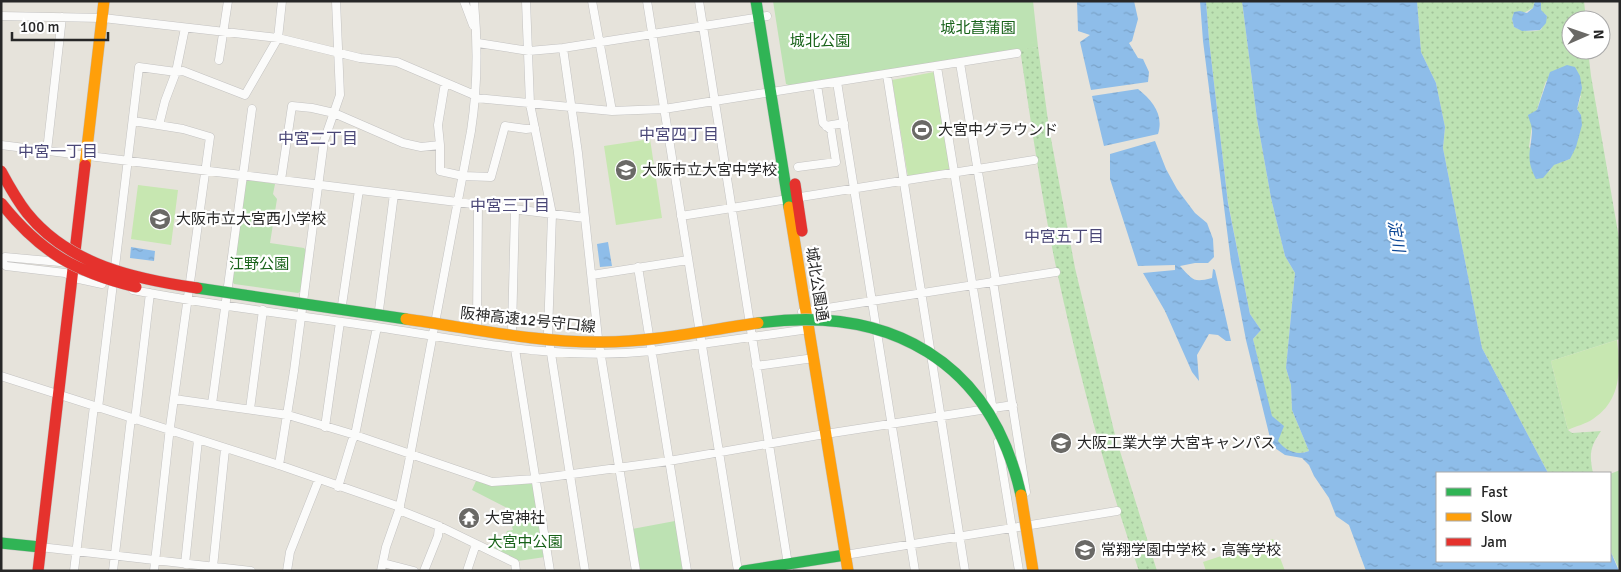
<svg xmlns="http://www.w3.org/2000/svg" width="1621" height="572" viewBox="0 0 1621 572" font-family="Signika,'Noto Sans JP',sans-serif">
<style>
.grass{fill:url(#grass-dots);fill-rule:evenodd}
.park{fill:#bde2b3}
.pitch{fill:#c7e7b1}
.water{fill:url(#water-ripples)}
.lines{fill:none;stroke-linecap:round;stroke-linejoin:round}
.street-casing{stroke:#c3c2c1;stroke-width:9}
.fast-casing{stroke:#c3c2c1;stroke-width:12}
.slow-casing{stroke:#c3c2c1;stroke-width:12}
.jam-casing{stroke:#c3c2c1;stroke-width:12}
.street{stroke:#fbfbfa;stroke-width:8}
.fast{stroke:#30b455;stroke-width:11}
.slow{stroke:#ff9f0a;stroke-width:11}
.jam{stroke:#e5322d;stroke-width:11}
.fast-bridge-casing{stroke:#c3c1bf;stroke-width:12;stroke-linecap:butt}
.slow-bridge-casing{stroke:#c3c1bf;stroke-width:12;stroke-linecap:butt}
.jam-bridge-casing{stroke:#c3c1bf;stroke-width:12;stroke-linecap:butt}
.fast-bridge{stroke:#30b455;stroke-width:11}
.slow-bridge{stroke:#ff9f0a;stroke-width:11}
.jam-bridge{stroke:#e5322d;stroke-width:11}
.labels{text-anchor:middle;stroke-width:4.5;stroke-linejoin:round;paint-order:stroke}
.park-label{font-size:15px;fill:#186219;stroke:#fff}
.poi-label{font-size:15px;fill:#272727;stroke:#fff;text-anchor:start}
.street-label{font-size:15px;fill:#272727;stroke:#fff}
.neighbourhood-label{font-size:16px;fill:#4a4777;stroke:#fff}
.water-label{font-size:16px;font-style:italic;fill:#0c4796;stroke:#fff}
</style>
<defs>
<pattern id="grass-dots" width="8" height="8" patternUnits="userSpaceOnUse" patternTransform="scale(1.25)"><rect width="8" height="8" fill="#bde2b3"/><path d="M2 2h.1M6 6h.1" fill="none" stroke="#a2c29a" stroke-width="1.8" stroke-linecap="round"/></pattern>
<pattern id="water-ripples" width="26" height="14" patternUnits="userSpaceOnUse" patternTransform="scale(1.25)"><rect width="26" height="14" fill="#8ebde9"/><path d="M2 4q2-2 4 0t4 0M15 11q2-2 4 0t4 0" fill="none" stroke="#7aa2c8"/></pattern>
</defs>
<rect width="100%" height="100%" fill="#e6e3db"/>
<path class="grass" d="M1206,1H1242L1257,119L1271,198L1285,256L1295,273L1286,368L1291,385L1292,410L1309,451C1296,456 1286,451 1277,441L1253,339L1261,330L1250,314L1228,202L1209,40Z
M1417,1H1535L1533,8L1512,19L1514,27C1523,32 1531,32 1541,30L1547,16L1540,10L1541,3L1540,1H1584L1586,20H1571V50H1588L1591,76L1620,244V339L1551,361L1568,430L1572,433L1601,431C1590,447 1589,454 1593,473H1548L1482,348L1443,148L1445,127L1436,83L1421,52ZM1546,81L1581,96L1577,109L1581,115L1570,159L1553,165L1549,172L1529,147L1532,125Z
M1038,47L1049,128L1075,268L1115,435L1157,571H1139C1104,472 1078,369 1056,267C1041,195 1031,122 1020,49Z"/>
<path class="park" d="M773,1H1033L1038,47L791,86L786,84Z
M249,179L275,184L273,194L277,199L270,243L304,248L307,252L301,291L298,293L234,284L232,281L246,182Z
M1620,470V571L1610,550V474Z
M476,481L492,486L529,482L533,485L545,557L518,561L493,548L498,540L504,541L507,531L513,530L511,523L515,512L472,490Z
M675,521L683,571H639L632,529Z"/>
<path class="pitch" d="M934,72L950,171L908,177L892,80Z
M650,139L662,218L616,225L604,146Z
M138,185L178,190L171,245L131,239Z
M1617,340C1621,370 1621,401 1593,419C1586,424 1576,426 1568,430L1551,361Z
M1273,539L1285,571H1206L1203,562Z"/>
<path class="water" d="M1077,1H1134L1138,19L1132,41L1129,43L1138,58L1143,59L1149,72L1148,82L1091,90L1080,42L1090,35L1078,31Z
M1200,1H1206L1209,40L1228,203L1250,314L1261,330L1253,339L1272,416L1284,426L1278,441C1286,451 1297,456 1309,451L1292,410L1291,385L1286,368L1295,273L1285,256L1271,198L1257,119L1242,1H1417L1421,52L1436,83L1445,127L1443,148L1482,348L1548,473H1437V561H1610V550L1619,571H1366L1349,525L1336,516L1329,498L1314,476L1309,465L1302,458L1285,455L1272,446L1246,340L1231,262L1203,41Z
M1535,1H1540L1541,3V10L1547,16L1546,23L1540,30L1522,31L1514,27L1512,19L1514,12L1520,11L1527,13L1533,8Z
M1567,65L1575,67L1580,76L1582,88L1577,109L1581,115L1582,125L1576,147L1570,159L1554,165L1543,178L1536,179C1525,158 1531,152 1532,131C1532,125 1529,120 1528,115L1537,110L1550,72Z
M1138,89C1153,101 1164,115 1158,134L1104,146L1092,96Z
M1155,141L1166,169L1177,189L1195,213L1207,223L1213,239L1214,257L1208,263H1195L1180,266C1193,280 1193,283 1212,278L1213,269L1215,270L1231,341H1226L1218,335L1209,334L1197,355L1199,381L1192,372L1165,311L1143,273L1175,270V265L1138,266L1110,179V154Z
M608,242L612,266L600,267L597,244Z
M131,247L155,251L154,261L130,258Z"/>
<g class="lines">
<g class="street-casing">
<path id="street" d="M464,1L473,25
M526,1L530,104L552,214L548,334L585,571
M592,1L612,111
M647,1L738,571
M699,1L789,571
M1,16L103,18L278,38L360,58L397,62L472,94L476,98L612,111L664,109L1017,53
M478,43L529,51L563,48L767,16
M563,48L578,153L598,338L636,571
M219,60L228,1
M960,63L996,281
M937,67L993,411
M887,75L965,571
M837,82L915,571
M133,121L183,129L210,137L170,427L154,571
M159,125L165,101L176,72L185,28
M826,126L844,123
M1,145L585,218
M440,145V171L463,176L491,177L505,126L526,129L535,128
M47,151L62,17
M798,167L836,162L831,130L823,123L817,85
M281,180L292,106L312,108L334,113L403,143L421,147L440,145L438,125L445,83
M681,216L1034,160
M60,262L5,257L1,261L6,266L65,273L79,279L102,284
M638,267L687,571
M592,275L688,260
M993,281L1026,492
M133,290C214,306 296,315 377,327C471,341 556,361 652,351L809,329
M342,305L359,190
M379,310L394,194
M802,312L1056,272
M477,324L478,205
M512,330L515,210
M515,349L550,571
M756,366L814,358
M1,376L279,465L400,507
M174,399L288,415L355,435L492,482L535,479L669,461L819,435L1013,405
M212,404L252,109
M98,408L139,67L176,72L183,71L245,95L278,38L282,1
M250,409L263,310
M135,420L150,293
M325,427L340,322
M998,442L1019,571
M279,465L294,371L324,141L340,95L336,1
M338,487L352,441L355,435L377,327
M399,510L439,526L515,563L516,571
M40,547L251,571
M845,555L1117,511
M383,563L414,571
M185,564L198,440
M213,567L225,449
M74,571L94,406
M113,571L131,418
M287,571L290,552L319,479
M381,571L386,547L399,510L408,467L471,131C478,86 478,46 474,1
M424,571L438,536L439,526
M467,571L476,544"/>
</g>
<g class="fast-casing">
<path id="fast" d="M756,1L789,207
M1,543L40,547
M744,571L845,555"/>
</g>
<g class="slow-casing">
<path id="slow" d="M85,165L104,1
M789,207L848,571"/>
</g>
<g class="jam-casing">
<path id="jam" d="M795,184L802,231
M38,571L85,165"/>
</g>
<use href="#street" class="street"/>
<use href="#fast" class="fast"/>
<use href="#slow" class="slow"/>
<use href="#jam" class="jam"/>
<g class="fast-bridge-casing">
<path id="fast-bridge" d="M197,288L406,319
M758,323C890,305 991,361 1021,495"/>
</g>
<g class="slow-bridge-casing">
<path id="slow-bridge" d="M406,319C471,328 537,343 603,342C655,342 706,330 758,323
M1021,495L1033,571"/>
</g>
<g class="jam-bridge-casing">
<path id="jam-bridge" d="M1,171C9,186 17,200 27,213C69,265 135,279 197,288
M1,203C40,252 75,272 136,287"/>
</g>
<use href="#fast-bridge" class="fast-bridge"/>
<use href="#slow-bridge" class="slow-bridge"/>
<use href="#jam-bridge" class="jam-bridge"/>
</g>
<defs>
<g id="stadium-disc" transform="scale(1.125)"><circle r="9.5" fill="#6a6966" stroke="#fff"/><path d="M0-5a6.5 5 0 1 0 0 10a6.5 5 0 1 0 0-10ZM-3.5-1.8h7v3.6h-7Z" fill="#fff"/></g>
<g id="school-disc" transform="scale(1.125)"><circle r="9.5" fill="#6a6966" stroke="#fff"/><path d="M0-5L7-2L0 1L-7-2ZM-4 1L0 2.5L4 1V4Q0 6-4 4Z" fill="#fff"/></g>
<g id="university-disc" transform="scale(1.125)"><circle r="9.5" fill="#6a6966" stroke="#fff"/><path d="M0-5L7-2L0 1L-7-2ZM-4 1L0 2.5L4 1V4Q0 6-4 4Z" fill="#fff"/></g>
<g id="temple-disc" transform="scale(1.125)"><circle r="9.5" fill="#6a6966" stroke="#fff"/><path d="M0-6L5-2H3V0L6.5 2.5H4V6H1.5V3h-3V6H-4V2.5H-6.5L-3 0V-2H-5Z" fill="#fff"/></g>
</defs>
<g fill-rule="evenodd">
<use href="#stadium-disc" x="922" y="130"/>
<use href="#school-disc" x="626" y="170"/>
<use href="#school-disc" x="160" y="219"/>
<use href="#university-disc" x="1061" y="443"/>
<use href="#temple-disc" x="469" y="518"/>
<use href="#school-disc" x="1085" y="550"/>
</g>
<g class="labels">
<g class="park-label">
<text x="978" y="33">城北菖蒲園</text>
<text x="820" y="46">城北公園</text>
<text x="259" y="269">江野公園</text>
<text x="525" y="547">大宮中公園</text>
</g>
<g class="poi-label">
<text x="938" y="135">大宮中グラウンド</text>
<text x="642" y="175">大阪市立大宮中学校</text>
<text x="176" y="224">大阪市立大宮西小学校</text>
<text x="1077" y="448">大阪工業大学 大宮キャンパス</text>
<text x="485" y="523">大宮神社</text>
<text x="1101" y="555">常翔学園中学校・高等学校</text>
</g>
<g class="street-label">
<text transform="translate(817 284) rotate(81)" y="5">城北公園通</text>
<text transform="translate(528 320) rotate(6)" y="5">阪神高速12号守口線</text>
</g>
<g class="neighbourhood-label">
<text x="679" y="140">中宮四丁目</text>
<text x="318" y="144">中宮二丁目</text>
<text x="58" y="157">中宮一丁目</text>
<text x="510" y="211">中宮三丁目</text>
<text x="1064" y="242">中宮五丁目</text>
</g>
<g class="water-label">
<text transform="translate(1397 236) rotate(80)" y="6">淀川</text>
</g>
</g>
<rect width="1621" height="572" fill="none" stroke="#272727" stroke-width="5"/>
<rect x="1436" y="472" width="175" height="90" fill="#ffffff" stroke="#a9a9a9"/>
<rect x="1446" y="488" width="25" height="8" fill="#30b455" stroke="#a9a9a9"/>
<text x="1481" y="497" font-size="15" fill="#272727">Fast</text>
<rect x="1446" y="513" width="25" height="8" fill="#ff9f0a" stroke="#a9a9a9"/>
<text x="1481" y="522" font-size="15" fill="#272727">Slow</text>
<rect x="1446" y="538" width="25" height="8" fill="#e5322d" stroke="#a9a9a9"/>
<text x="1481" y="547" font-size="15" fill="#272727">Jam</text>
<g transform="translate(1586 35) rotate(88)"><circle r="24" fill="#ffffff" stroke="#a9a9a9"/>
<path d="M0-4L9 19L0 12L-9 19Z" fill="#6a6966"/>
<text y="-8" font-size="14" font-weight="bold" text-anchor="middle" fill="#272727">N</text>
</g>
<path d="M12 32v8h96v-8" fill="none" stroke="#272727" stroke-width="2.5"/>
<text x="20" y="32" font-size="15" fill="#272727" stroke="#ffffff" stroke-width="4" paint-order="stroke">100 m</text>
</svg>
